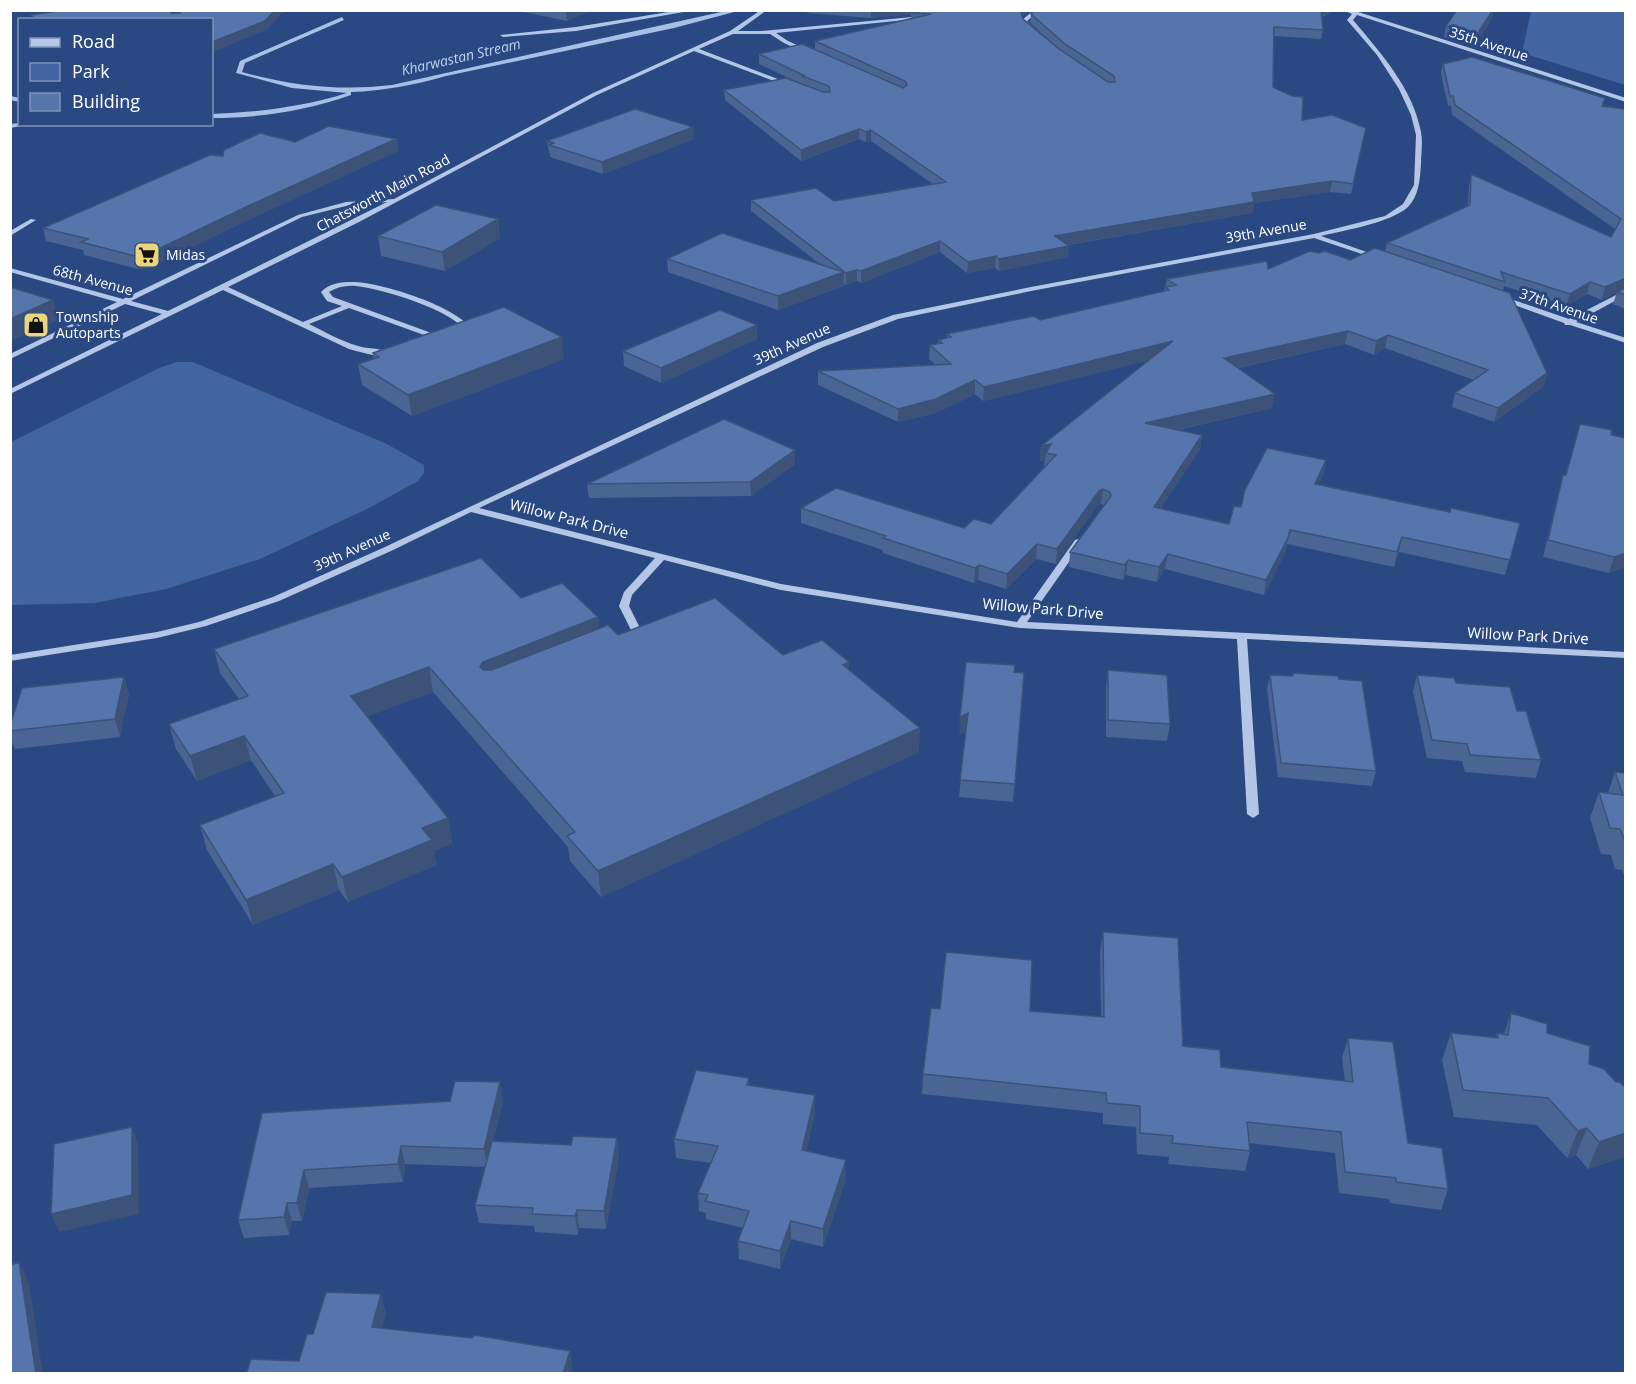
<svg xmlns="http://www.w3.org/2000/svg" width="1636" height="1384" viewBox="0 0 1636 1384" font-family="'Open Sans',sans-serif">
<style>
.green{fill:#4264a1}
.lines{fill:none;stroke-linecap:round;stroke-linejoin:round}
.stream{fill:#a8c0e6;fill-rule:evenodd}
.minor{fill:#b4c6e6;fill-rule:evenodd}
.wall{fill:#4a6594}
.shaded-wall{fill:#3c5278}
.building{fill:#5675ac;stroke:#3c5278;stroke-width:1.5}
.labels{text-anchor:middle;stroke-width:6;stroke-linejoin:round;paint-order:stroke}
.far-street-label{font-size:14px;fill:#fff;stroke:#2a4983}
.far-water-label{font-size:14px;font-style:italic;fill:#bfd0ee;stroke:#2a4983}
.far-poi-label{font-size:14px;fill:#fff;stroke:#2a4983;text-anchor:start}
.street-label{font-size:15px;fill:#fff;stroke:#2a4983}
</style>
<rect width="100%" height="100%" fill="#2a4983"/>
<path class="green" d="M1531,11H1625V85L1522,53Z
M177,362H193L387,444L424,465V473L418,481L369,508L260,559L166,589L94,603L11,605V442L159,368Z"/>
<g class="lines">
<path class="stream" d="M730,10L738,11L674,28L446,76C414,85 384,91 351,92V95C306,111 259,118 212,118V114C258,112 303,107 347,93L292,88L236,73L240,61L342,17L344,20L245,63L242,72C293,86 340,91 392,85Z
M10,96L20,98V102L10,100Z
M20,123V124H33L10,128V124Z"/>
<path class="minor" d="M681,10H695L576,31L503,37L500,35L576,27Z
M761,10H767L738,31H761L923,16L926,18L776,33L788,41L808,50L806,53L784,43L770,34H733L699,49L791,84V86H787L694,51L597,95L359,222L228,287L303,322L342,306L327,301L321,292C329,283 341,282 352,282C380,282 452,305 470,327L463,334L456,332L462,327C445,308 382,289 356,286C346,285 337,287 329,292L333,297L445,338L438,340L349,308L309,324C325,332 341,341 358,346C368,349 383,348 391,353C379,359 362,352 349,349L223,290L10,394V389L162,314L125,304L10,359V354L117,302L10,272V268L123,299L298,215L346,202L394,199L593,93L730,31ZM387,202L168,311L131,301L302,217L346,206Z
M1034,10H1040L1027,21L1036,31L1033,33L1021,21Z
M1343,10H1352L1626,98V102L1357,15L1353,20C1381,53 1413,89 1421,132C1423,142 1421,154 1421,164C1420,179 1419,196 1408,207C1390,223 1345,230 1321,236L1378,256V258H1374L1314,238L1031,291L898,319L823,347L479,508L781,584L1017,622L1075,540L1078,539L1083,542L1027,622L1626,652V658L1247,639L1259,814L1253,818L1247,814L1237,639L1020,628L781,590L664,560L632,595L629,606L641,630L639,635L627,641L622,638L631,630L619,606L624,592L655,558L471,512L391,551L279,601L206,626L157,638L10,661V655L157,632L199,622L273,597L385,547L817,343L893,315L1031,287L1314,234L1385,216L1403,204L1414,185L1416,135L1411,115L1399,89L1377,55L1347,20L1352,14Z
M31,219L36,220L10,236V231Z
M1626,290V295L1576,322L1626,338V343L1570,325H1565L1564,323L1498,299L1505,297L1569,319Z"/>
</g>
<path class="wall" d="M175,10H285L267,29L212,52V20H32L31,15L177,13Z
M514,10H592L567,21Z
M807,10H1030L1022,17L1023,19L1059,49L1064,53L1030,23L1031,14L1336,10L1322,17L1323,30L1321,39L1274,36L1273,87L1302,120L1366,128L1351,194L1330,192L1254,203L1252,213L1068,245V257L999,271L995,268L967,273L940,252L861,283L857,281L846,285L844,283V286L778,310L668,272L667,259L820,264L751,211V200L834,201L933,184L871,141L866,142L859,139L801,161L725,100L724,90L802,84L759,64V54L815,50V41L911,19V14L871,18L807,13Z
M1492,19L1474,47L1444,37L1446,26Z
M1443,64L1605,98L1603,106L1626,109V309L1613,304L1617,292L1602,300L1587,294L1566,306L1504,286L1503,291L1547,373L1543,387L1494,422L1452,407L1455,393L1474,380L1385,348L1374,355L1345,344L1238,368L1272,408L1177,430L1202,435L1200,449L1161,508L1229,524L1241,507L1326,460L1323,475L1318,485L1450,512L1520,523L1505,575L1399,552L1394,567L1287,544L1285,553L1264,595L1165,569L1157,582L1126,575L1123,580L1069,567L1070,552L1104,505L1101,504L1097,506L1056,564L1036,559L1006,589L978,580L974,583L883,553V550L801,523V508L964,528L991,524L1044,467L1045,460L1040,461L1041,446L1150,360L983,401L975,394L936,413L898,422L818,385V371L936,365L929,359L930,345L938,344V340L947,338V334L1040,320L1164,292L1167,279L1268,269L1350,260L1385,251L1387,243L1468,206L1469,185L1471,174L1611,237L1615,229L1452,115L1451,106H1448L1441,74Z
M396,139L398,151L250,219L149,268L138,269L84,255L83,250L46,241L43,228L223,156L295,142Z
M694,139L603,174L550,157V154L549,153L547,141Z
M498,219L500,238L445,271L381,256L378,236Z
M757,325V339L661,383L624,366L623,351Z
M373,353L564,359L412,416L362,385L358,364L374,358Z
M1611,435L1626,438V567L1609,573L1543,557L1559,490L1563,475H1565Z
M795,464L751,496L589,498L587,484Z
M521,598L598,617L599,628L618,635L783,655L849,669L919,752L601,897L570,861L568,847L433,692L367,716L448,818L452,843L434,851L436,865L348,902L339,890L253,925L207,850L200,825L275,796L251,760L197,781L176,749L169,724L239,699L220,673L214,649Z
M1108,670L1170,724L1167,741L1106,737V687Z
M1014,672L1024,673L1013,802L959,797L966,731L959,734Z
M1293,673L1339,679L1376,771L1372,786L1278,777L1267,689L1270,675L1292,676Z
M1417,675L1456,683L1517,711L1541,760L1536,778L1465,772L1462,761L1427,758L1413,691Z
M124,677L129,694L120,737L15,749L10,736V726Z
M1615,772L1626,773V880L1622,870L1615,869L1611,855L1601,854L1590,818L1599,792L1608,793Z
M1103,932L1183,1046L1221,1067L1345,1081L1342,1058L1348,1038L1408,1143L1448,1189L1441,1210L1390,1203L1389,1199L1339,1193L1335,1153L1249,1143L1250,1151L1245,1171L1168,1164L1169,1157L1137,1154L1136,1127L1103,1124V1113L922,1094L923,1074L940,1009L1030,1011L1101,1017L1100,952Z
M1511,1013L1547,1033L1589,1064L1626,1088V1156L1588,1169L1576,1155L1567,1158L1537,1125L1454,1117L1442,1060L1451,1033L1496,1037L1497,1033L1504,1034Z
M749,1078V1085L815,1095V1113L806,1151L846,1179L823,1247L791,1239L780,1269L739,1259L738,1241L743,1228L706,1219V1213L699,1211L698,1193L711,1163L676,1158L674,1139Z
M503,1101L493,1141L571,1145L617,1138L619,1157L606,1229L579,1228L578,1235L535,1232L534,1226L479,1223L475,1205L485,1167L405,1164L403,1182L309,1188L302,1221H292L289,1235L244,1238L238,1220L262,1113Z"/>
<path class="shaded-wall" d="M275,10H285L267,29L212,52V42Z
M570,10H592L567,21L566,12Z
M871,10H951L911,13V14L871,18Z
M1020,10H1030L1020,19Z
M1321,10H1336L1319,17Z
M1493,10H1494L1492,19L1474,47L1476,36Z
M693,127L694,139L603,174L602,162Z
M859,129V139L801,161V150Z
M871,130V141L866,142V132Z
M396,139L398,151L250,219L149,268L138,269L135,256L248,206Z
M1332,181L1330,192L1254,203L1252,213L1054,247L1055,236L1252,193Z
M498,219L500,238L445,271L442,252Z
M940,241V252L861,283V271Z
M1069,246L1068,257L999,271V259Z
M996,256L995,268L967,273L968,262Z
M857,270V281L846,285V273Z
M844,272V286L778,310V296Z
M1626,278V288L1602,300L1605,287Z
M1590,282L1587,294L1566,306L1570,294Z
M53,300L59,320L10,341V319Z
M757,325V339L661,383V368Z
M1348,331L1345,344L1221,371L1224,358Z
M1388,335L1385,348L1374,355L1376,341Z
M562,337L564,359L412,416L408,395Z
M1173,341L1171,355L983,401L984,387Z
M1547,373L1543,387L1494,422L1498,408Z
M975,380V394L936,413L898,422V409Z
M1275,394L1272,408L1143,437L1145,423Z
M1202,435L1200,449L1152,522L1154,507Z
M1051,444L1046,453L1045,460L1040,461L1041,446Z
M795,450V464L751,496L750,482Z
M1326,460L1323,475L1312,499L1315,484Z
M1103,489L1101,504L1097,506L1056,564L1057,549L1099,491Z
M1402,537L1399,552L1394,567L1397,552Z
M1288,538L1285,553L1264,595L1266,580Z
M1037,544L1036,559L1006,589L1007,574Z
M1626,553V567L1609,573L1614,557Z
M1168,554L1165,569L1157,582L1159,567Z
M1128,560L1126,575L1123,580L1125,565Z
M979,565L978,580L974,583L975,568Z
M598,617L600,640L486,686L480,667L483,662Z
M849,662V686L843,665Z
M429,667L433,692L356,721L351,696Z
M124,677L129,694L120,737L115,719Z
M968,713L967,731L959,734L960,717Z
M920,728L919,752L601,897L598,871Z
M244,736L251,760L197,781L190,756Z
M448,818L452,843L434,851L436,865L348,902L342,877L422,828Z
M333,864L339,890L253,925L246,900Z
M500,1082L503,1101L487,1167L484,1149Z
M815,1095V1113L802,1168V1150Z
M132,1127L138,1145L139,1214L59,1232L51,1214Z
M1587,1128L1576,1155L1567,1158L1578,1131Z
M1626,1133V1156L1588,1169L1599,1142Z
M617,1138L619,1157L606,1229L604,1211Z
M401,1146L405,1164L403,1182L398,1164Z
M846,1160V1179L823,1247V1229Z
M304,1170L309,1188L302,1221L297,1203Z
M287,1203L292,1221L289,1235L284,1217Z
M577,1210L579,1228L578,1235L575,1216Z
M791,1221V1239L780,1269V1251Z
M19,1262L29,1283L43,1374H36Z
M381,1294L386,1313L377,1347L372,1327Z
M570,1351L573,1370L572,1374H563Z"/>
<path class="building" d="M65,10H170L171,13H180V10H275L265,21L212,42V20H36L31,15Z
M931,10H1020L1023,19L1059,49L1108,82H1115L1114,76L1065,44L1031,14L1034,10H1321L1323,30L1274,27L1273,87L1292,96L1303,97L1302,120L1332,115L1366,128L1353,184L1332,181L1252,193L1254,202L1055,236L1069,246L999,259L996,256L968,262L940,241L861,271L857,270L846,273L751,200L816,188L834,201L946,182L871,130L866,132L859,129L801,150L724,90L786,78L823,92H830L829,86L802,76H805L759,54L802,44L903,88L907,85L905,81L815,41L931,14L911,13Z
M1457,10H1493L1476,36L1446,26Z
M1472,57L1605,98L1602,106L1626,109V278L1605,287L1590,282L1570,294L1501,272L1505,282L1387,243L1470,205L1471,174L1611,237L1621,219L1455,105L1453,96H1450L1443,64Z
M635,109L693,127L602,162L549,145L554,143L547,141Z
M329,126L396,139L248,206L146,255L135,256L81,242L88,239L43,228L210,155L223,156L224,150L260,133L295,142Z
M436,205L498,219L442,252L378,236Z
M722,233L844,272L778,296L667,259Z
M1375,248L1510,293L1547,373L1498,408L1455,393L1488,370L1388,335L1376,341L1348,331L1224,358L1275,394L1145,423L1202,435L1154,507L1229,524L1234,506L1241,507L1245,490L1267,448L1326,460L1315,484L1450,512L1451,508L1520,523L1510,560L1402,537L1397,552L1290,530L1288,538L1266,580L1168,554L1159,567L1128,560L1125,565L1070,552L1111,496L1110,492L1103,489L1099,491L1057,549L1037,544L1007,574L979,565L975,568L883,538L886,536L801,508L836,488L964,528L974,519L991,524L1056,455L1046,453L1051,444L1041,446L1173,341L984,387L975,380L936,399L898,409L818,371L951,364L930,345L942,343L938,340L951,337L947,334L1034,316L1040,320L1169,290L1165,287L1176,285L1167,279L1267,261L1268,269L1310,251L1319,253L1325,251L1350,260Z
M10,287L53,300L10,319Z
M1626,287V295L1617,292Z
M504,307L562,337L408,395L358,364L379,357L373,353Z
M720,310L757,325L661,368L623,351Z
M724,419L795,450L750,482L587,484Z
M1580,424L1612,430L1611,435L1626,438V553L1614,557L1548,540L1563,475H1566Z
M481,558L521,598L562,583L598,617L483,662L480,667L483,670H492L608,625L618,635L715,598L783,655L822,640L849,662L843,665L920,728L598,871L567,836L575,832L429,667L351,696L448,818L422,828L432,840L342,877L333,864L246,900L200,825L284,793L244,736L190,756L169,724L248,696L214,649Z
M966,662L1015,665L1014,672L1024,673L1015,784L960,780L968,713L960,717Z
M1108,670L1167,675L1170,724L1108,720Z
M1293,673L1338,676L1339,679L1362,681L1376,771L1281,763L1270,675L1293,676Z
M1417,675L1454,678L1456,683L1510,687L1517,711H1526L1541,760L1470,755L1467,744L1432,740Z
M124,677L115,719L10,731V726L22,688Z
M1615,772L1626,773V843L1620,829L1610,828L1599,792L1623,795Z
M1103,932L1178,938L1183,1046L1220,1050L1221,1067L1353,1082L1348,1038L1393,1042L1408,1143L1442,1148L1448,1189L1396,1182V1178L1345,1172L1341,1132L1247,1122L1250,1151L1172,1143L1173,1136L1140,1133V1106L1107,1103L1106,1093L923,1074L931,1008L940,1009L946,952L1032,960L1030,1011L1104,1017Z
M1511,1013L1547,1024V1033L1590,1046L1589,1064L1604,1069L1616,1082H1619L1626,1088V1133L1599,1142L1587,1128L1578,1131L1548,1098L1463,1090L1451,1033L1498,1038L1497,1033L1508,1035Z
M696,1070L749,1078L747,1085L815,1095L802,1150L846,1160L823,1229L791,1221L780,1251L738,1241L749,1211L705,1201L708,1195L698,1193L718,1146L674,1139Z
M455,1081L500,1082L484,1149L401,1146L398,1164L304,1170L297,1203H287L284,1217L238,1220L262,1113L450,1101Z
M132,1127V1195L51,1214L54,1144Z
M573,1136L617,1138L604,1211L577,1210L575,1216L532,1214L533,1208L475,1205L492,1141L571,1145Z
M19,1262L36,1374H10V1265Z
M326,1292L381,1294L372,1327L472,1338L474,1335L570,1351L563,1374H246L251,1359L299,1361L307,1334H313Z"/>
<defs>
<g id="supermarket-square" transform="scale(1.35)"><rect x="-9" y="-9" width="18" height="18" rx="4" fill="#ecd67b" stroke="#2a4983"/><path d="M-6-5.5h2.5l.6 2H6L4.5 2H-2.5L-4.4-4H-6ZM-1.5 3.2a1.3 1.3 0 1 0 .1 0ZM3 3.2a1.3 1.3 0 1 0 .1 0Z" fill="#111"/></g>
<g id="shop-square" transform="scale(1.35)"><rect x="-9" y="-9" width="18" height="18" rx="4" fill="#ecd67b" stroke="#2a4983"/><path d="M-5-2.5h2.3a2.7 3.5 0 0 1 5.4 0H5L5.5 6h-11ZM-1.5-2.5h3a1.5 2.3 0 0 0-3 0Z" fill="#111"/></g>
</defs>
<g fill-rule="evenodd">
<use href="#supermarket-square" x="147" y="255"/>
<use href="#shop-square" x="36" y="325"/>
</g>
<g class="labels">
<g class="far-street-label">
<text transform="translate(1489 44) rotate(18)" y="5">35th Avenue</text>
<text transform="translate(383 193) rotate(-28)" y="5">Chatsworth Main Road</text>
<text transform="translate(1266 231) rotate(-10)" y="5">39th Avenue</text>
<text transform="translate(93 280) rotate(15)" y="5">68th Avenue</text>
<text transform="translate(1559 306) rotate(19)" y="5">37th Avenue</text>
<text transform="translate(792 344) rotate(-24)" y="5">39th Avenue</text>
<text transform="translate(352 550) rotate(-24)" y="5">39th Avenue</text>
</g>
<g class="far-water-label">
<text transform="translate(461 57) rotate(-13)" y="5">Kharwastan Stream</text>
</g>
<g class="far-poi-label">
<text x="166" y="260">Midas</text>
<text x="56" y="322">Township<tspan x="56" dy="16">Autoparts</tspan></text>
</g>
<g class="street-label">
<text transform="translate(569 519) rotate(14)" y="5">Willow Park Drive</text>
<text transform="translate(1043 609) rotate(5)" y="5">Willow Park Drive</text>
<text transform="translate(1528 636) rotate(3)" y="5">Willow Park Drive</text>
</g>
</g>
<rect width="1636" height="1384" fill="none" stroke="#ffffff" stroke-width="24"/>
<rect x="18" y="18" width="195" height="108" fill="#2a4983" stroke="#7f92b5" stroke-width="1.5"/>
<rect x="30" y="38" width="30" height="9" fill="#b4c6e6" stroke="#7f92b5" stroke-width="1.5"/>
<text x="72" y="48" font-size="18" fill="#ffffff">Road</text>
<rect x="30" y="63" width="30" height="18" fill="#4264a1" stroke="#7f92b5" stroke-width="1.5"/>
<text x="72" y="78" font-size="18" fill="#ffffff">Park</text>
<rect x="30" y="93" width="30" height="18" fill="#5675ac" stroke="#7f92b5" stroke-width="1.5"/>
<text x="72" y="108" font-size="18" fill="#ffffff">Building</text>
</svg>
